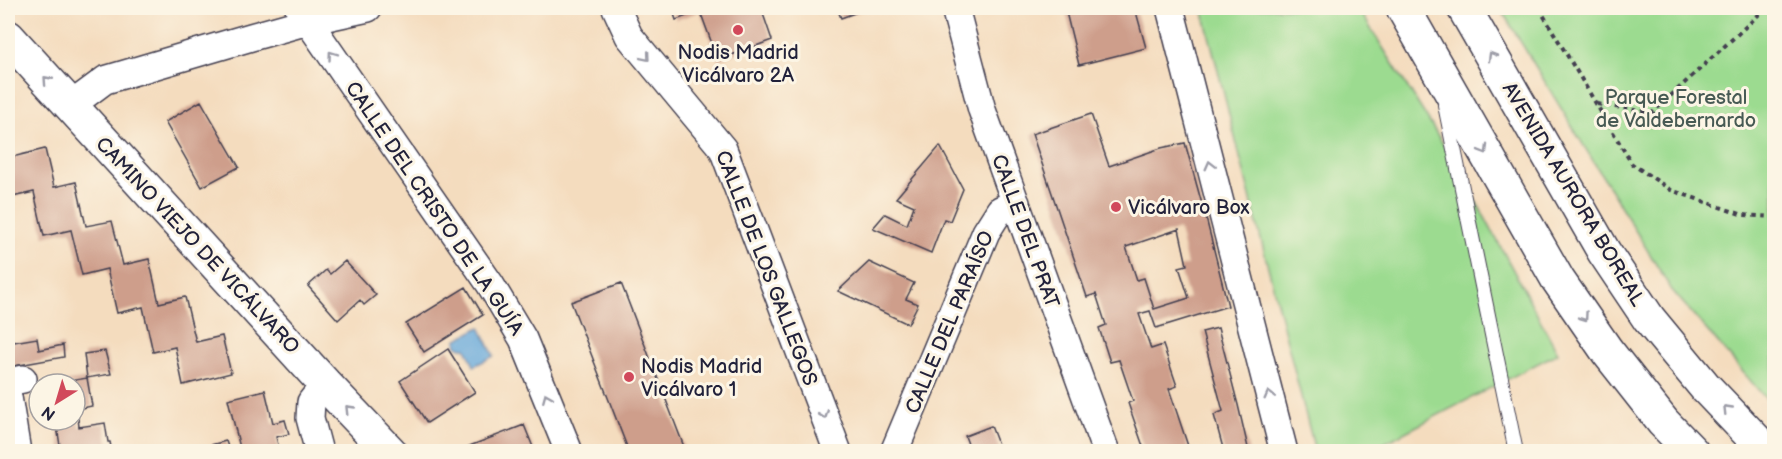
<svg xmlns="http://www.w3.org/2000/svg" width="1782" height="459" viewBox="0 0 1782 459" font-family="'Balsamiq Sans',sans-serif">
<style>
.green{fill:#9cdb90;stroke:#5f7e66;stroke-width:1.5}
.water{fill:#66a8da;stroke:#44658a;stroke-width:1.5}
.building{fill:#ce9e8b;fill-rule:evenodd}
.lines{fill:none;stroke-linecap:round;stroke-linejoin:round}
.lane-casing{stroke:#423e4f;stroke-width:16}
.street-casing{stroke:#423e4f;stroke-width:30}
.secondary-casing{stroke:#423e4f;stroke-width:36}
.path{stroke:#423e4f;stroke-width:4;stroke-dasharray:4.5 4.5;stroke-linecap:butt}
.lane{stroke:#fff;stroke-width:14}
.street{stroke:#fff;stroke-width:27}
.secondary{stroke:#fff;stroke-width:33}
.oneway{stroke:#9c9ca7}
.poi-dot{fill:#d1495b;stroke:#fcf5e5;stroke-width:2}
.labels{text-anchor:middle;stroke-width:6;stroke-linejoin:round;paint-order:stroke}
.poi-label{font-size:20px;fill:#22223b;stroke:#fcf5e5;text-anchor:start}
.park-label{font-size:20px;fill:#475a54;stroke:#fcf5e5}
.street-label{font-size:20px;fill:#22223b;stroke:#fcf5e5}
</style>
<rect width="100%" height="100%" fill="#fcf5e5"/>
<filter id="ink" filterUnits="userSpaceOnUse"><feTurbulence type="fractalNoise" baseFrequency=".0167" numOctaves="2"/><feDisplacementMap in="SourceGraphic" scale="12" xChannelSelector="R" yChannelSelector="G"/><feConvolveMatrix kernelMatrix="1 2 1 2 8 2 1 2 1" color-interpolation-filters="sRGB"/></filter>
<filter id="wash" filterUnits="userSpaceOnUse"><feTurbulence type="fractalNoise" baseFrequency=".008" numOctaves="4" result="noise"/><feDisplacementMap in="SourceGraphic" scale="24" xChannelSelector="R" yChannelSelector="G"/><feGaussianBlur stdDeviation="1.35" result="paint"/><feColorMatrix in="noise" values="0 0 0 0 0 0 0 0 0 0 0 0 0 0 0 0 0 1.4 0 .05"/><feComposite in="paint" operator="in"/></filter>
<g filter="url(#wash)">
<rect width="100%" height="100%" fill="#f4dcbe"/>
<path class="green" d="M1202,8H1358L1457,166L1558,353L1369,451H1315Z
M1500,8H1774V408L1671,289Z"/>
<path class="water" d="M480,327L494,356L474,366L466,348H462L457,346L456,340Z"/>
<g id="blocks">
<path class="building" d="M672,8H761L772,40L718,60L700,11L676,20Z
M837,8H868L841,18Z
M1065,8H1135L1146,48L1079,65Z
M201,101L239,167L202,187L165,122Z
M1091,114L1109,166L1161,148L1185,143L1207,222L1228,306L1156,328L1150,311L1139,314L1151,349L1163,345L1177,386L1169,389L1190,452H1145L1128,403L1133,401L1119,360L1110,362L1099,328L1106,325L1096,294L1087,297L1032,134ZM1179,229L1187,265L1179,267L1189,298L1154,309L1144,278L1137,280L1126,247Z
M940,146L963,189L950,221L944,219L931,253L873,228L885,214L907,225L914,206L896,198Z
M45,149L54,187L76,182L86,226L112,221L123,265L149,259L159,303L185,297L196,342L222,336L231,373L183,385L175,347L153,352L143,307L117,313L107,269L82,275L71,230L44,236L34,192L8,198V158Z
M345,261L376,295L364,305L360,300L338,320L308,286L326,270L330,274Z
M869,262L914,283L906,299L918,304L908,324L838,291Z
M621,283L686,452H629L571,302Z
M466,287L483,315L424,352L406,324Z
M1218,328L1238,405L1249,452H1224L1214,415L1223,411L1202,332Z
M37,338L39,350L63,345L64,357L8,367V343Z
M448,349L475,392L427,423L400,381Z
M105,351L111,374L87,378L84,354Z
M87,378L92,406L77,409L79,427L105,423L108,442H110L112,452H61L56,420H75V384L57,383Z
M265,390L273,423L285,420L289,434L276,437L280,452H241L228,399Z
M524,425L535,452H469L467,447Z
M991,426L1001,452H971L965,436Z
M226,441L228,447L221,448L222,452H185Z"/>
</g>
</g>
<g filter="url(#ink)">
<use href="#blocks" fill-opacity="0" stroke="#423e4f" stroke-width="1.5"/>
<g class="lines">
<g class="lane-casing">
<path id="lane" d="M1445,105L1516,452"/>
</g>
<g class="street-casing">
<path id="street" d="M299,8L490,284L523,339L569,452
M616,8L629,36L723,149L838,452
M955,8L982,110L1106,452
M1170,8L1284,452
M70,106L105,80L251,37L308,21L368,8
M8,382L23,379
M8,397L17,452
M319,452L310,418L311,402L325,384
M894,452L986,232L1000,210L1016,203"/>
</g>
<g class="secondary-casing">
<path id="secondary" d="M1403,8L1558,280L1607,351L1663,422L1692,452
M1464,8L1604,252L1649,319L1706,388L1767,452
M8,37L325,384L390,452"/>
</g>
<path class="path" d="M1539,8L1632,164L1671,190L1743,215L1774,217
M1597,104L1652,113L1766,8"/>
<use href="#lane" class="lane"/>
<use href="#street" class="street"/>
<use href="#secondary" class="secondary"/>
</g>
<defs><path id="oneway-chevron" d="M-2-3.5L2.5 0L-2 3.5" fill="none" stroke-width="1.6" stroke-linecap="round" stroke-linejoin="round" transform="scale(1.5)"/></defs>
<g class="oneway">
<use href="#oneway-chevron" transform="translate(332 55) rotate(-126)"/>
<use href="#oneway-chevron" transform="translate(1492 56) rotate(-120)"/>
<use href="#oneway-chevron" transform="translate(646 57) rotate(50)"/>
<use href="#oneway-chevron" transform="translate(47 80) rotate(-132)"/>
<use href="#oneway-chevron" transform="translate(1484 150) rotate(60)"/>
<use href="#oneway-chevron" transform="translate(1210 165) rotate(-104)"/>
<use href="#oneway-chevron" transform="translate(1584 317) rotate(55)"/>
<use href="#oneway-chevron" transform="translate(1269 395) rotate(-104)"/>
<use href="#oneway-chevron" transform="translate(547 397) rotate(-112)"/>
<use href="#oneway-chevron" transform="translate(349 409) rotate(-134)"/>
<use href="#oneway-chevron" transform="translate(1727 409) rotate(-134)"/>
<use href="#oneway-chevron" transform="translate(824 415) rotate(69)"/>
</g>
</g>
<g class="poi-dot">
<circle cx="738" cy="30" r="6"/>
<circle cx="1116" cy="207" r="6"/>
<circle cx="629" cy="377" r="6"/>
</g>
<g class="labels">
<g class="poi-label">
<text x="738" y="59" text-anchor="middle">Nodis Madrid<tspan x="738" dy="23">Vicálvaro 2A</tspan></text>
<text x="1128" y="214">Vicálvaro Box</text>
<text x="641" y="373">Nodis Madrid<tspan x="641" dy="23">Vicálvaro 1</tspan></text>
</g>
<g class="park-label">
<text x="1676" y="104">Parque Forestal<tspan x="1676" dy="23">de Valdebernardo</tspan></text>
</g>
<g class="street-label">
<text transform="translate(1574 194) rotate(59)" y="7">AVENIDA AURORA BOREAL</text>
<text transform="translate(435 208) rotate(56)" y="7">CALLE DEL CRISTO DE LA GUÍA</text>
<text transform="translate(1026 231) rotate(70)" y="7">CALLE DEL PRAT</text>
<text transform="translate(198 245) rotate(47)" y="7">CAMINO VIEJO DE VICÁLVARO</text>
<text transform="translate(767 268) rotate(69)" y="7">CALLE DE LOS GALLEGOS</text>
<text transform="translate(949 322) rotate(-67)" y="7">CALLE DEL PARAÍSO</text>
</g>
</g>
<rect width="1782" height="459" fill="none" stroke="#fcf5e5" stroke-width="30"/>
<g transform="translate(57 402) rotate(217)"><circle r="28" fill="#fcf5e5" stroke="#a5a1a1" stroke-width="1.5"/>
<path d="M0-4.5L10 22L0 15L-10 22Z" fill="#d1495b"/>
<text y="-9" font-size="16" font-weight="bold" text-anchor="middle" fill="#22223b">N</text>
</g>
</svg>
